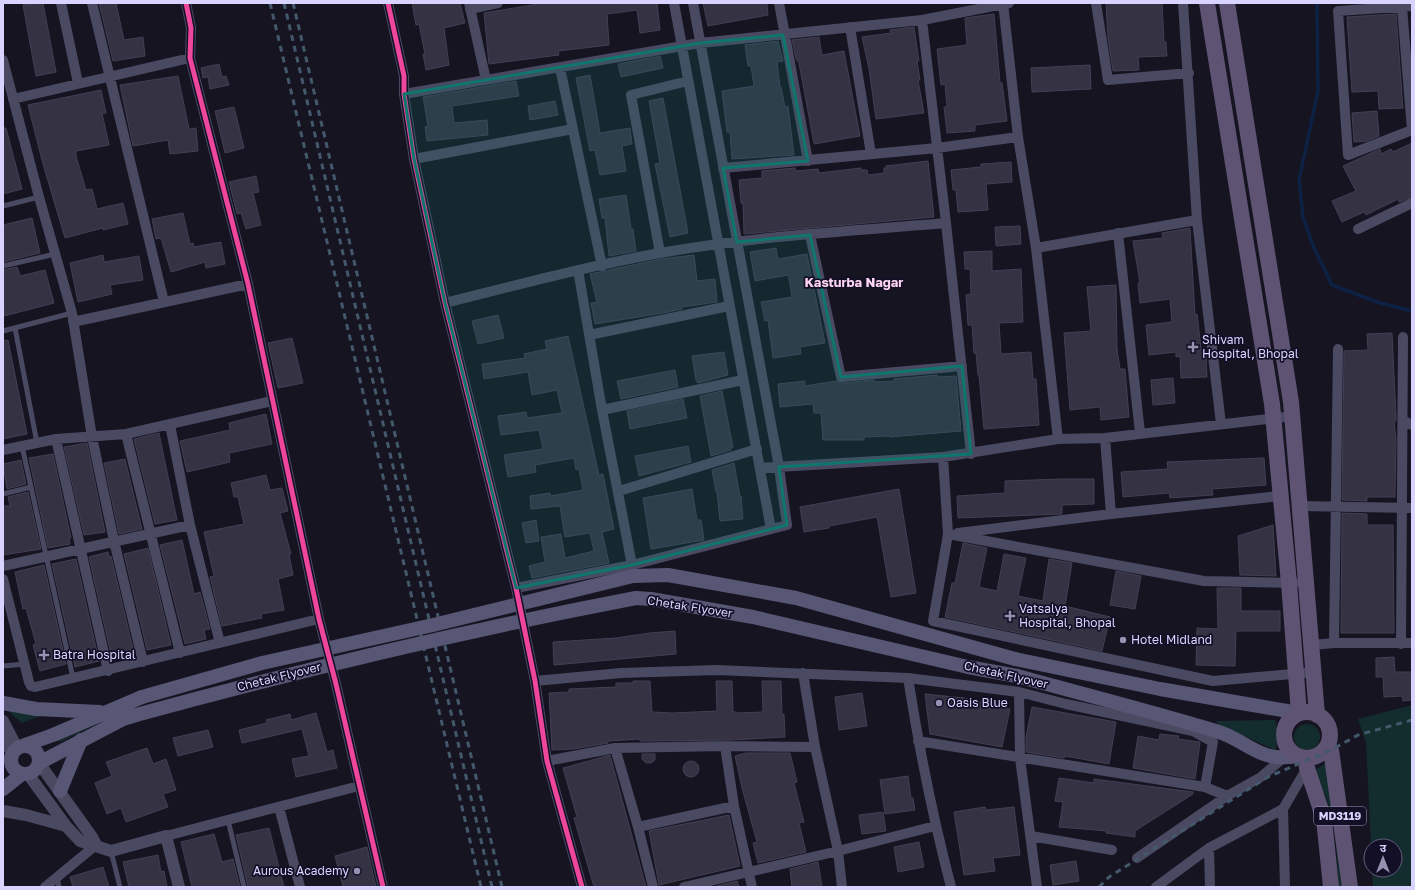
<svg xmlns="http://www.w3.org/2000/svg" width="1415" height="890" viewBox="0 0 1415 890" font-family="'Golos Text','Noto Sans Devanagari',sans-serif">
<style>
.green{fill:#132c2d}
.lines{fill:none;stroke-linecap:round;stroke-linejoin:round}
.stream{stroke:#0d2144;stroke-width:3.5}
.building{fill:#343243;stroke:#433f54}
.service{stroke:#4a4962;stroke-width:5}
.minor{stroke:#4a4962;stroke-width:10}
.tertiary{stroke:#4a4962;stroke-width:12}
.secondary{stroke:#575674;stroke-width:14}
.primary{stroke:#5e5373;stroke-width:16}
.rail{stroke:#43596b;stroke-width:3;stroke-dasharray:6 5;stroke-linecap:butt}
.secondary-bridge{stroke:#575674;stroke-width:14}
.cycleway-casing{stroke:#130f26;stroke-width:8}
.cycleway{stroke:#ed469a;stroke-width:5}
.marked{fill:#0f766e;fill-opacity:0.2;stroke:#0f766e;stroke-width:3;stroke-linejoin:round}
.poi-dot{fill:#9591b1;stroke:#130f26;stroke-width:1.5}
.labels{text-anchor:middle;stroke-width:3.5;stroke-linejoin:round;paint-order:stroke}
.shield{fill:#130f26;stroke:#9e99be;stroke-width:1}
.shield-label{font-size:11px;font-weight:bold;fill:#d9d4ff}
.poi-label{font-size:12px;fill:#d9d4ff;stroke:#130f26;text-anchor:start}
.street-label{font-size:12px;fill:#d9d4ff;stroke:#130f26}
.neighbourhood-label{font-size:13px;font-weight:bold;fill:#ffd6f0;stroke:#130f26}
</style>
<rect width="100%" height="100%" fill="#161421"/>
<path class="green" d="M1412,705V887H1373L1372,870H1395V846H1371L1366,743L1358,719Z
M8,711H12L43,715L22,723Z
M122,712L60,742L58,740Z
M1275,720L1280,737L1275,750L1220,725L1216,721Z
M1294 737a13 13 0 1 1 26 0a13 13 0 1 1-26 0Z
M1326,763L1344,887H1339C1335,844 1338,808 1312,772Z"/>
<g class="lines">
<path class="stream" d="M1317,3L1318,91L1299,180L1303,217L1314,248L1332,285L1377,302L1412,311"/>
</g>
<path class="building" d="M35,3H43L56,72L36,76L23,5Z
M99,3H116L124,40L143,37L145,56L113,61Z
M412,3H460L465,23L444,28L449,65L426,70L423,54H425L419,24L416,25Z
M544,3H657L660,30L640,33L637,10L607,14L609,45L558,51L559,55L489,64L484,13Z
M703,3H767L768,15L708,26Z
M1106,3H1162L1164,42H1166L1167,56L1138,57L1139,70L1113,71L1108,39Z
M994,14L1000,83H1002L1007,121L975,125V131L947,133L944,107H947L945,84L941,85L937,49L967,45L965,18Z
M1396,14L1403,108L1379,109L1378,91L1352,92L1347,17Z
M914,27L919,61H917L920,80H918L924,113L876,119L869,69L862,37L891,33L890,30Z
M819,37L822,55L844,51L860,136L814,144L799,63L796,59L792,40Z
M778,41L783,61L777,62L780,87H781L785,107L788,106L794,155L732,159L730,132H727L722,91L754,86L751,66H748L745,45Z
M660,56L663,68L621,77L618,64Z
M219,64L222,77L226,76L229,85L210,89L208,77L203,78L201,68Z
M1090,65L1091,89L1032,92L1031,68Z
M590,75L600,133L630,128L632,144L622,146L626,171L600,175L595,150L590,151L576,78Z
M178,76L189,129L196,128L198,151L170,154L168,140L133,146L120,85Z
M516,81L519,96L452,106L454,123L487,120L488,135L427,141L425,127L428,126L423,97Z
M101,90L106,113H102L109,145L76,151V156L86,190L92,189L97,209L123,203L128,224L103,230V228L65,238L43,164L28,105Z
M663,98L688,233L670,237L655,164L660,163L649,101Z
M555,101L558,115L530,120L528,106Z
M234,107L244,148L225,153L215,111Z
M1377,111L1379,136L1367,141L1354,142L1352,113Z
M3,128H6L22,189L3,194Z
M1412,143V197L1399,202L1398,199L1366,215L1364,212L1342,222L1332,201L1356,191L1343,166L1380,149L1381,154L1391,149L1393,152Z
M928,161L934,217L744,234L743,203H741L739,180L762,178V171L795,168L796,171L818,169L819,173L861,168V170H867L868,175L884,173V168H886V166Z
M1011,162L1012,182L986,184L988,210L958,212L956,190H953L951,170L981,167V164Z
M256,176L259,192L253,193L261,225L246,229L241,213L237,214L229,182Z
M626,195L631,229H633L636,251L609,256L605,218H602L599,199Z
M183,213L190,244L193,243L194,247L221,242L225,264L206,268L205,262L171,272L161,238L156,239L152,219Z
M32,218L40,253L3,262V225Z
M1020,226L1021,244L996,246L995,227Z
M1190,228L1195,315L1197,314L1202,357L1206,356L1207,377L1181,378L1180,356L1176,357V352L1149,355L1146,325L1172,322L1170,299L1140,303L1138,283H1140L1133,241L1163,238L1162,233Z
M776,248L778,259L807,254L825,343L800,347L801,354L773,358L768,320L765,321L761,302L792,297L789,278L788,275L755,281L750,252Z
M992,251V271L1021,269L1023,322L999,323L1001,354L1031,352L1033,379H1036L1039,425L984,429L979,375H978L976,353H974L972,325H968L966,295L971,294L970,269H965L964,252Z
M103,255L104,262L139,256L143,280L110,285L112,294L78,302L70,263Z
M694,255L697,281L715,279L717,302L682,307V309L663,313L595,324L591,303L597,302L590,274L661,259Z
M17,267L20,276L45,270L54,303L4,316L3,270Z
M1116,285L1117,349L1120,369H1125L1129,417L1101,420L1100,407L1070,410L1064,333L1091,331L1087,287Z
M498,315L504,338L478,344L472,321Z
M1392,333L1396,416V421H1394L1396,440L1395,497H1367V501L1342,500L1344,351L1368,350L1367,334Z
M568,336L599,475L603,474L614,529L602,532L609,563L532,578L529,566L545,562L541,537L561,534L565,558L594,551L590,533L565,537L560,506L531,509L530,496L550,493L551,496L583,490L579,469L576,470L574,458L535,465L536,472L508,477L504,455L543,449L539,430L501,435L498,416L526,412L527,418L562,413L557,390L532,395L528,372L484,379L482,364L525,358L524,354L547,349L545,341Z
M292,338L303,383L278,388L268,343Z
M8,340L27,434L3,439V341Z
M724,352L728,375L698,383L696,380L692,356Z
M675,370L678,387L621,399L617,381Z
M937,375L938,377L956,376L961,431L890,437V436L864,437V440H823L821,413H814L813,404L780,407L778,384L805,381V386L836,381L842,383L874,380V382L894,381V379Z
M1173,378L1175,403L1153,405L1151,380Z
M722,391L733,447L731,448V450L711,456L700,396Z
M683,399L687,418L630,429L627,411Z
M266,414L272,444L229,453L230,462L187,472L180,441L230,430L229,423Z
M159,433L177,520L155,524L134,439Z
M87,443L105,532L84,535L64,447Z
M688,446L691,462L639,476L635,456Z
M53,454L71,538H69L70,544L48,548L29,458Z
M1264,458L1266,485L1212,489L1213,495L1170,498L1169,493L1123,497L1121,472L1168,469L1167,462Z
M125,459L142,529L119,534L104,463Z
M21,460L26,484L7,489L3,464Z
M734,463L740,497L741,496L743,519L720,521L717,492H716L712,470Z
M266,475L270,490L282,488L288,511L280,513L291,554L289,555L293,575L278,579L284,610L261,614L262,618L222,626L210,577L214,576L204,532L244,524L238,497H234L231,483Z
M1062,479H1094V504L1062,505V514L958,518L957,496L1005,493V481Z
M692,489L697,520H701L704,540L651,549L643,498Z
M899,489L916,593L891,597L877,517L829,526V528L804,532L800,507Z
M28,492L41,549L3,555V506H10L8,497Z
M1342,513L1367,514V525H1393L1394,633H1341Z
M536,520L539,541L526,543L522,523Z
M1273,525L1276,576L1240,575L1238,536Z
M182,540L194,594L200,592L210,629L204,630L206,639L185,644L160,545Z
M963,543L987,548L979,587L997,591L1004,554L1026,558L1018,596L1043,601L1049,559L1072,563L1065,606L1110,617L1102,651L945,617L952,583H955Z
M148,548L171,645L147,650L124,554Z
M108,552L109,557L111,556L134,653L112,659L89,557Z
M76,559L99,661L75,667L52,564Z
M44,565L66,664L40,671L33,645L36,644L26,608L23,609L15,572Z
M1116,571L1141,576L1135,609L1110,605Z
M1217,588H1241V611H1280V631H1236L1235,666L1196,665L1197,628L1218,629Z
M675,631L676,654L554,665L553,642L616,638L650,633Z
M1394,657L1395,672H1412V700L1403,701L1402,696L1384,697L1383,677H1376V658Z
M633,681H650L652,712L672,713L717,711L716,681H732L733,712H736V713L763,712L762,681H781L782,715L784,714L785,737L731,740L640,741V739L608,741V743L573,749L552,750L549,693L569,692V689L616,687V683H633Z
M862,693L867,726L839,730L835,697Z
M925,694L964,698L1010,709L1002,747L930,734Z
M1032,707L1116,722L1109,764L1065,756L1064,758L1026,752V737Z
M316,713L327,752L333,750L337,768L296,777L292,759L309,756L302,729L242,743L239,730L267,723L266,720L290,714L291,720Z
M208,730L213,747L178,756L173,738Z
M1160,734L1179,736L1178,739L1200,742L1195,779L1133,768L1138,736L1159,740Z
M147,748L153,764L166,759L176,790L163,794L168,807L126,822L121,808L107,814L95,783L112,776L106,762Z
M746,753H790L797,782L794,783L804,822L799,823L806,852L758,863L753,843L757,842L742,788L735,756Z
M642,754H655V760L651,763H646L642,759Z
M610,755L629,825L646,887H594L574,818L577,817L563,768Z
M683 769a8 8 0 1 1 16 0a8 8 0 1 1-16 0Z
M908,776L911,798H913L915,810L885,814L880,780Z
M1059,778L1094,783V779L1193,792V794L1135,831V837L1106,833L1107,831L1059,827L1063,802L1055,801Z
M985,807L986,810L1014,807L1020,855L993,858L995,871L964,875L954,812Z
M883,812L886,831L862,834L859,815Z
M729,815L740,866L659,885L649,831Z
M269,828L284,887H248L236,835Z
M214,834L222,862L233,859L240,887H192L181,842Z
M919,842L924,867L898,872L894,847Z
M367,847L376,887H343L335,856Z
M158,855L161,872L164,871L167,887H129L123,862Z
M1076,861L1079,881L1053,885L1050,865Z
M818,862L822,887H792L790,869Z
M103,867L109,887H73L70,877Z
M737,881L739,887H713Z"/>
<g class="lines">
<path class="service" d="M3,206L39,197
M3,266L55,254
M15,328L37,443
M3,331L72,313
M22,446L73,678
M3,494L31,487
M3,666L25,664
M3,758L11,757
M228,820L244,887
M111,851L120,887
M57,877L59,887"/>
<path class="minor" d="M61,3L78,83
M92,3L164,302
M186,3L191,28L190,58L248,284L319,619L336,684L383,887
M388,3L404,76V94L414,159L445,303L516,588L535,681L547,761L582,887
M469,3L486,80
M674,3L771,529
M779,3L808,161
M1003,3L1018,137L1036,248L1058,439
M1096,3L1108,80L1189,73
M1183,3L1197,220L1221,424
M1412,6L1338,11L1348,155L1412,130
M1402,7L1412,130
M470,9L498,3
M922,20L946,223L971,454
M850,27L871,154
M3,60L39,197L72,313L92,437L114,541L143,662
M560,68L602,266
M404,94L700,43L922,20L1009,3
M13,99L190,58
M414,159L573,129
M723,168L937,148L1018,137
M1358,229L1412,203
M1118,233L1140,433
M810,235L841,377L962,366
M1036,248L1197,220
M660,253L631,95L688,81
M578,270L602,410L632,565
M445,303C517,285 588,266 660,253C754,236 851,231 946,223
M73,322L248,284
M589,335L729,306
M1338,349L1334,643H1412
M602,410L743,380
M1403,420L1412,425
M170,425L190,525L220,643
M126,434L180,653
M1105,438L1111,514
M56,439L108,671
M3,450L56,439L126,434L272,401
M943,457L948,534L933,621L1213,681L1314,672
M760,468L943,457L1058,439L1105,438L1293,416
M619,491L757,449
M1300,506L1412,508
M958,533L1111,514L1280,496
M948,534L1204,581L1295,583
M3,566L190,525
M3,579L29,682L31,686L35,687L319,619
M516,588L632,565L787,525L779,467L693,3
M1401,644L1403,337
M1312,645L1334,643
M803,673L815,747L838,851L842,887
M908,678C919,748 933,818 951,887
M535,681L621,673L717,670L908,678L1019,692L1066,704L1193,731L1213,742L1205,787
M1019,692L1020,758L1037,887
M918,741L1205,787L1227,796
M725,746L734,806L752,887
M615,748L638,827L653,887
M547,761L615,748L725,746L815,747
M279,807L300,887
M1283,809L1285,887
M638,827L734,806
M166,836L359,786
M1031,836L1112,850
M1209,848L1210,887
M1137,858L1227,796L1261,777L1282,759
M45,887L96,845
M684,887L838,851L935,826
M1156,887L1209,848L1283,809L1307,768"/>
<path class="tertiary" d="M3,721L17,748
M3,742L13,752
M39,763L92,837L96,845
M28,774L66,826L80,841L111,851L166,836L179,887
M3,811L26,815L66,826"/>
<path class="secondary" d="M1015,659L1160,689L1299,713
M1017,676C1083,694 1150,711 1216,731C1249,741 1258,763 1297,756
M3,703L36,709L100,712
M11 760a14 14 0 1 1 28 0a14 14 0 1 1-28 0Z
M22,746L53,735L142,697
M39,763L123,719L136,715
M3,789L22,774
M60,791L81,740"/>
<path class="primary" d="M1207,3L1272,404L1289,583L1299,713
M1227,3L1291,402L1317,715
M1284 735a23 23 0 1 1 46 0a23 23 0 1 1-46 0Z
M1328,746L1331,750L1350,887
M1306,758L1307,768L1324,819L1331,887"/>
<path class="rail" d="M270,3L481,887
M284,3L492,887
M293,3L502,887
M1099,887L1109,877L1268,777L1331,750L1358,735L1412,720"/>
<path class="secondary-bridge" d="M142,697L262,663L433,625L633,576L668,575L796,598L1015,659
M136,715C301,670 468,630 636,598L651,599L753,617L968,667L1017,676"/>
<g class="cycleway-casing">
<path id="cycleway" d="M186,3L191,28L190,58L248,284L319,619L336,684L383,887
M388,3L404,76V94L414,159L445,303L516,588L535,681L547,761L582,887"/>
</g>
<use href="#cycleway" class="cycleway"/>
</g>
<path class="marked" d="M783,35L808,161L723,168L737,242L810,235L841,377L962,366L971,454L779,467L787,525L632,565L516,588L445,303L414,159L404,94L700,43Z"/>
<g class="poi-dot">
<path d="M1191 341h4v4h4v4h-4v4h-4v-4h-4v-4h4z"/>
<path d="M1008 610h4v4h4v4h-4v4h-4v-4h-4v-4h4z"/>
<circle cx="1123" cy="640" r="4"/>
<path d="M42 649h4v4h4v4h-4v4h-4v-4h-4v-4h4z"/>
<circle cx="939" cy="703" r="4"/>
<circle cx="357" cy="871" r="4"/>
</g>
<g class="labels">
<rect class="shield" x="1314" y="807" width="52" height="18" rx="3"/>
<g class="shield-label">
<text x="1340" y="820">MD3119</text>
</g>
<g class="poi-label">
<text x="1202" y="344">Shivam<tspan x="1202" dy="14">Hospital, Bhopal</tspan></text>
<text x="1019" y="613">Vatsalya<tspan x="1019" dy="14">Hospital, Bhopal</tspan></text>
<text x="1131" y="644">Hotel Midland</text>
<text x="53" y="659">Batra Hospital</text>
<text x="947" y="707">Oasis Blue</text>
<text x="349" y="875" text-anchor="end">Aurous Academy</text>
</g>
<g class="street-label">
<text transform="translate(690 607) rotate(9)" y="4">Chetak Flyover</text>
<text transform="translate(1006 675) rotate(13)" y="4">Chetak Flyover</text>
<text transform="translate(279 677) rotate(-14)" y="4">Chetak Flyover</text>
</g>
<g class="neighbourhood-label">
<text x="854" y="287">Kasturba Nagar</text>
</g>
</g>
<rect width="1415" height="890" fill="none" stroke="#d9d4ff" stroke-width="8"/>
<g transform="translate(1383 858)"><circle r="19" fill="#130f26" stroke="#625e7d"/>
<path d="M0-3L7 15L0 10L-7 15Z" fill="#9591b1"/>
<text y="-6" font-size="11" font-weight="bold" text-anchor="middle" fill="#d9d4ff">उ</text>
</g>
</svg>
